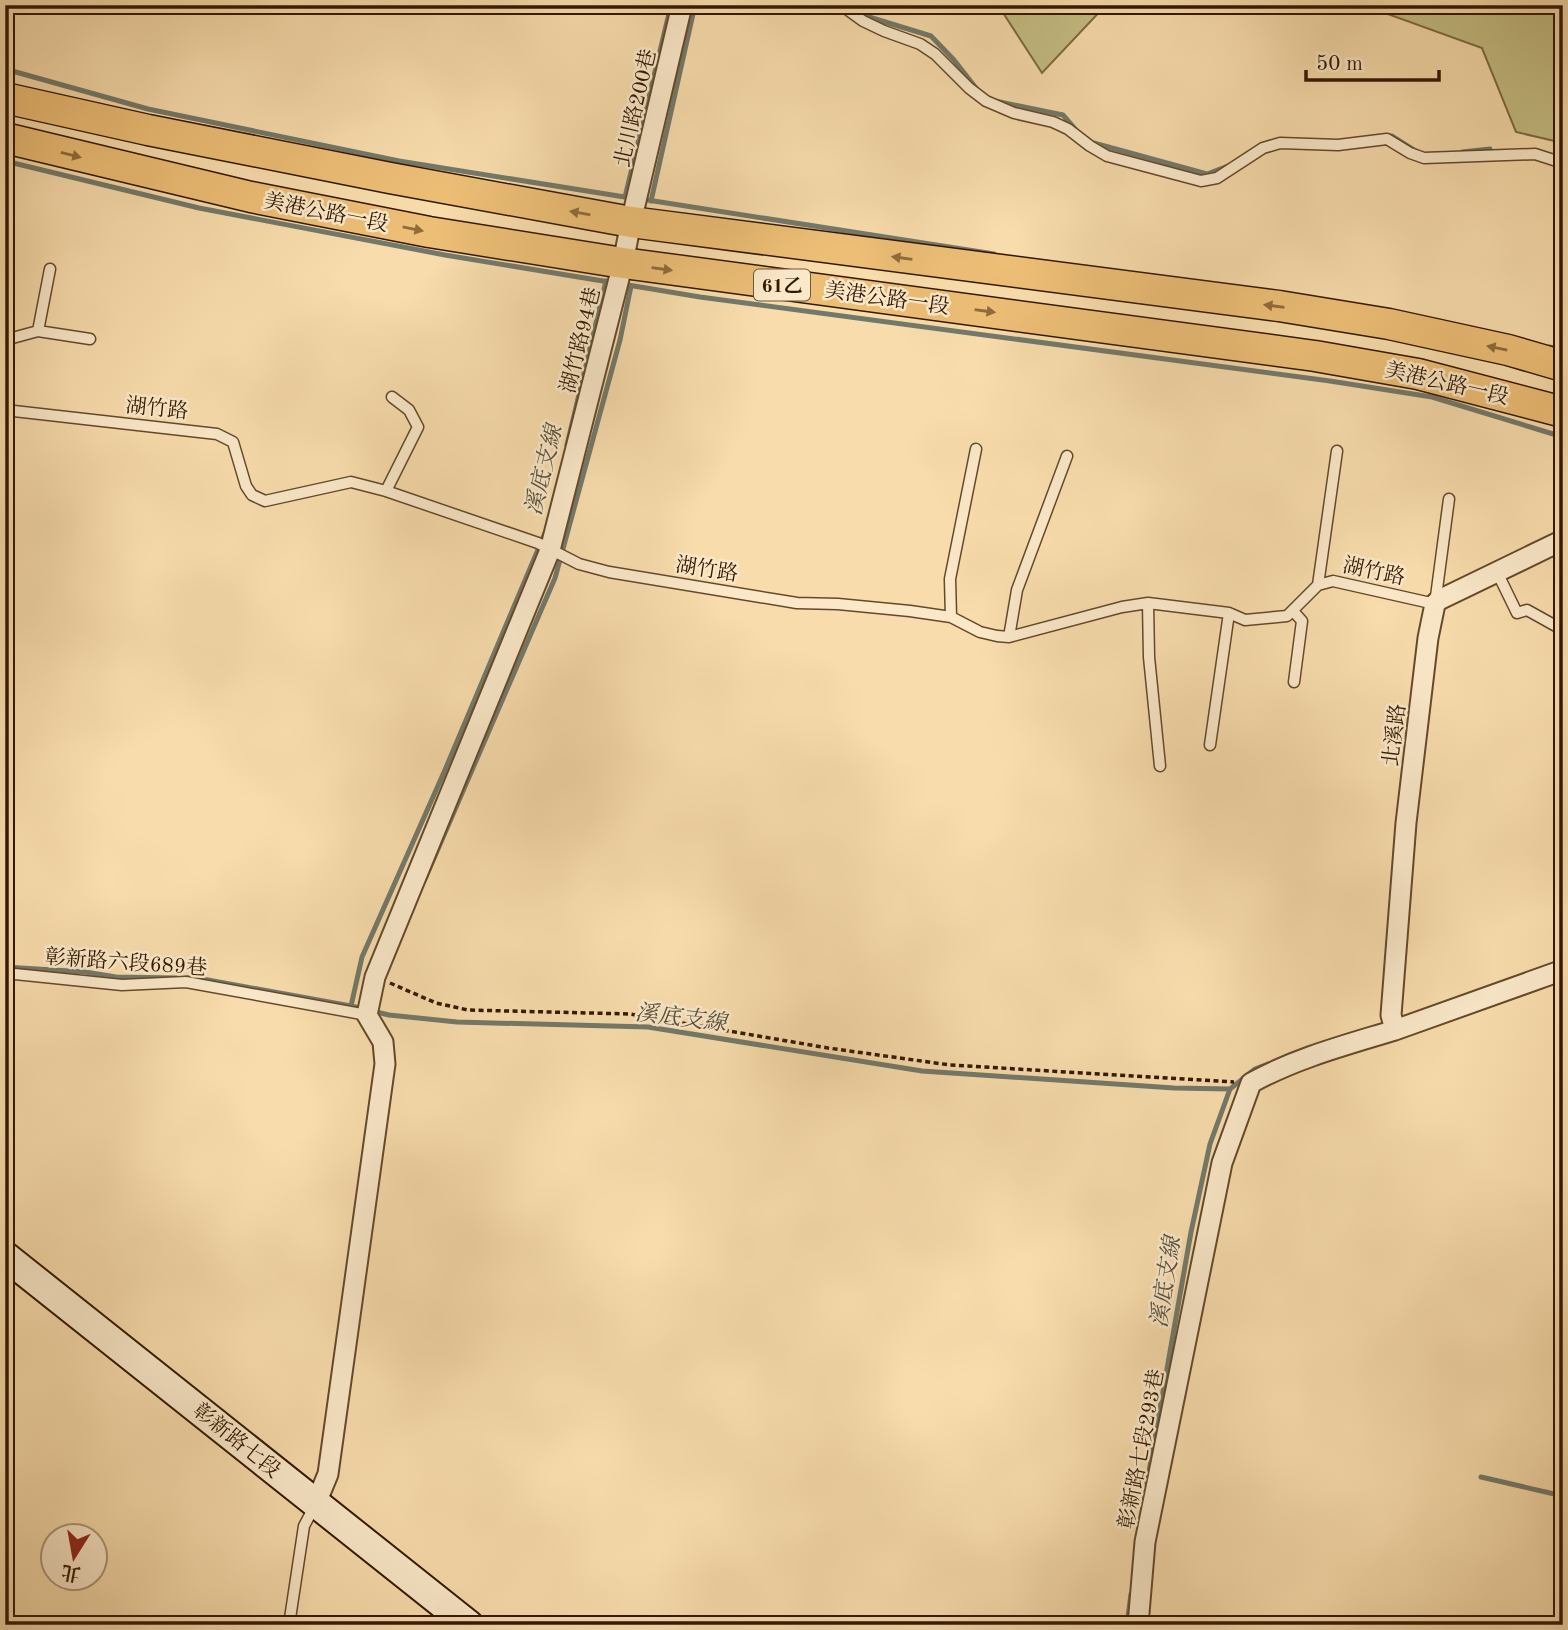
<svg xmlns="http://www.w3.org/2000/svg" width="1568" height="1630" viewBox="0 0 1568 1630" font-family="'Old Standard TT','Noto Serif TC',serif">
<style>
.green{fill:#c5be84;stroke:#7c6b42;stroke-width:2}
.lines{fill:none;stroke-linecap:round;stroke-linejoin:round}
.stream{stroke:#73796a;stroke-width:5}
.lane-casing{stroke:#64492b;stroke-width:13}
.street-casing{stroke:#64492b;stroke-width:23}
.secondary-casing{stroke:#331800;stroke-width:32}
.primary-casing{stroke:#331800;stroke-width:33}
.path{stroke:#331800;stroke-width:3.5;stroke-dasharray:5 3.5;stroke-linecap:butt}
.lane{stroke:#fae8c9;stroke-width:10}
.street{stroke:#fae8c9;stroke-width:19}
.secondary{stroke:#fae8c9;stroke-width:28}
.primary{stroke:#ecbe76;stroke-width:30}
.oneway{fill:#906b3b}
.labels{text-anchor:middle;stroke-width:5;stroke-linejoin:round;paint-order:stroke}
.shield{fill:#fae8c9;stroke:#6f563c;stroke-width:2}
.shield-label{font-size:19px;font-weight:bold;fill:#331800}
.street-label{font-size:21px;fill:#331800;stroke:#fae8c9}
.water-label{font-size:23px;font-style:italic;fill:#58513e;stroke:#fae8c9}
</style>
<rect width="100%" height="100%" fill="#f8dcac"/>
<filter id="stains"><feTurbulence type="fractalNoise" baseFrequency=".00286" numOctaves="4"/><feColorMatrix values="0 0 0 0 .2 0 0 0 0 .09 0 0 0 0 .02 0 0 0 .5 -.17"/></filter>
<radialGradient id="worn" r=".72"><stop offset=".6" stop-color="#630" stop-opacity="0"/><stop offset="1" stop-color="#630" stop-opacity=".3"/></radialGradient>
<path class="green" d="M998,5H1106L1042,73Z
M1385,5H1563V143L1516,132L1482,48L1382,12Z"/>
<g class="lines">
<path class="stream" d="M851,5L869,17L931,36L954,60L976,88
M5,69L148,109L399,161L631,198
M995,101L1063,115L1075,129
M1384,136H1392L1419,153
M1090,142L1207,174L1228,166
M1462,152L1490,149
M5,161L199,208L445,255L609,282
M625,197L671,5
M641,199L994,254
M651,201L695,5
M622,284L700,297L1330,381L1432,397L1563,437
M1549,347L1563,350
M567,445L606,281
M545,533L445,770L362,957L351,1006L389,1015L457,1022L648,1027L922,1071L1174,1088L1230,1089L1210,1144L1191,1232L1147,1483
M425,879L555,578L620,340L631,286
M5,967L85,972L116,977L177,978
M186,978H197L351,1006
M1230,1089L1255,1069L1268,1064
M1481,1477L1563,1496
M1127,1625L1131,1594"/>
<g class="lane-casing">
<path id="lane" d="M841,5L863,21L884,31L920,44L935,54L969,88L986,101L1014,113L1053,122L1068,129L1090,146L1107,156L1201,181L1217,178L1263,148L1280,143L1338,145L1387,139L1410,153L1424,158L1535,154L1563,163
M38,331L50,269
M5,340L38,331L90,339
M5,410L217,434L233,442L246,486L252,495L265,501L351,482L386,491L538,543L579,564L609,572L797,603L838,604L910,611L951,617L980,632L997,636L1009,637L1122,607L1148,603L1229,613L1245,620L1287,616L1318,585L1333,581L1435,604L1449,499
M386,491L418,427L409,410L392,397
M1497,572L1517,613L1527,610L1563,630
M1318,585L1337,451
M1148,603L1149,657L1160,766
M1293,611L1302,621L1294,682
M951,617L950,579L976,449
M1009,637L1017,590L1067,456
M1210,745L1229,613
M5,973L122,985L186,982L367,1015
M289,1625L304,1526L314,1507"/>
</g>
<g class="street-casing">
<path id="street" d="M1395,1030L1563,970
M316,1503L328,1474L385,1064L383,1042L367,1015L375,977L550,550L623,263L631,222L682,5
M1138,1625L1145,1542L1222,1163L1251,1083C1296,1058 1346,1045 1395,1030L1391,1015L1406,823L1428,638L1435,604L1439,600L1563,540"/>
</g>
<g class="secondary-casing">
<path id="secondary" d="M5,1256L469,1625"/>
</g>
<g class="primary-casing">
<path id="primary" d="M5,98L148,130L390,178L631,222L1279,306L1389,324L1508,350L1563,366
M5,138L251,197L429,232L623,263L1315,356L1418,374L1563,412"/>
</g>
<path class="path" d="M390,983L436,1003L468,1010L630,1014L828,1048L950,1065L1234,1082"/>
<use href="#lane" class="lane"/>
<use href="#street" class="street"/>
<use href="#secondary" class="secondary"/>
<use href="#primary" class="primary"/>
</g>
<defs><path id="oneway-solid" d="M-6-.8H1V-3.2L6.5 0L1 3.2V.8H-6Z" transform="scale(1.75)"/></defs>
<g class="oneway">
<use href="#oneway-solid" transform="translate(71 155) rotate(14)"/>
<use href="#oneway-solid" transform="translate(580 213) rotate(-170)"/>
<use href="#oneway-solid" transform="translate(413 229) rotate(11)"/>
<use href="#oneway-solid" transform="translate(902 258) rotate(-172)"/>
<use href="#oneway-solid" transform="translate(662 269) rotate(8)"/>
<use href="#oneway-solid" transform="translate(1274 306) rotate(-172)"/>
<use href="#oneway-solid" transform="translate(985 311) rotate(8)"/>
<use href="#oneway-solid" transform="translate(1497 348) rotate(-168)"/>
</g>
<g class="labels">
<rect class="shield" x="754" y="269.5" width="56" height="31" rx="5"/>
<g class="shield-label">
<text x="782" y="292">61乙</text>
</g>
<g class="street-label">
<text transform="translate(635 108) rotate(-77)" y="7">北川路200巷</text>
<text transform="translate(326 212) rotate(11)" y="7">美港公路一段</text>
<text transform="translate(887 298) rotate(8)" y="7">美港公路一段</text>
<text transform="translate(580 340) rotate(-76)" y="7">湖竹路94巷</text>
<text transform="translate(1447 383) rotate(13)" y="7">美港公路一段</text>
<text transform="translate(157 408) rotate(6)" y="7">湖竹路</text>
<text transform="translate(707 569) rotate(9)" y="7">湖竹路</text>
<text transform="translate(1374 571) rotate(12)" y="7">湖竹路</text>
<text transform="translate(1394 735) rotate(-83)" y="7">北溪路</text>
<text transform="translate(126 962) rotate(4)" y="7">彰新路六段689巷</text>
<text transform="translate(237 1440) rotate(39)" y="7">彰新路七段</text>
<text transform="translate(1141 1449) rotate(-79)" y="7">彰新路七段293巷</text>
</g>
<g class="water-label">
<text transform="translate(543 470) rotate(-76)" y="8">溪底支線</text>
<text transform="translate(681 1017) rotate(7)" y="8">溪底支線</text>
<text transform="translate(1165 1282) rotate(-81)" y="8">溪底支線</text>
</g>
</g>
<rect width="1568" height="1630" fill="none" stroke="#f8dcac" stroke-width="28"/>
<rect x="7" y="7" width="1554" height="1616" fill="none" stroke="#331800" stroke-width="3.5"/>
<rect x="14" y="14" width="1540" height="1602" fill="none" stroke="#331800" stroke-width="2"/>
<g transform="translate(74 1557) rotate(191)"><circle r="33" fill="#fae8c9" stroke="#aa9579" stroke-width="2"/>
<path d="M0-5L12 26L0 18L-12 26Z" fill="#8f2418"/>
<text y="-10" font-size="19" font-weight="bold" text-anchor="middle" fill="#331800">北</text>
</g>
<path d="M1306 70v10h133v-10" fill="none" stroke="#331800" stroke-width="3.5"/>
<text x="1316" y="70" font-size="21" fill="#331800" stroke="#fae8c9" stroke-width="5" paint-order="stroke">50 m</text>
<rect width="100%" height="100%" filter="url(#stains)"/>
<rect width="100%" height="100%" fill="url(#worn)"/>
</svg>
